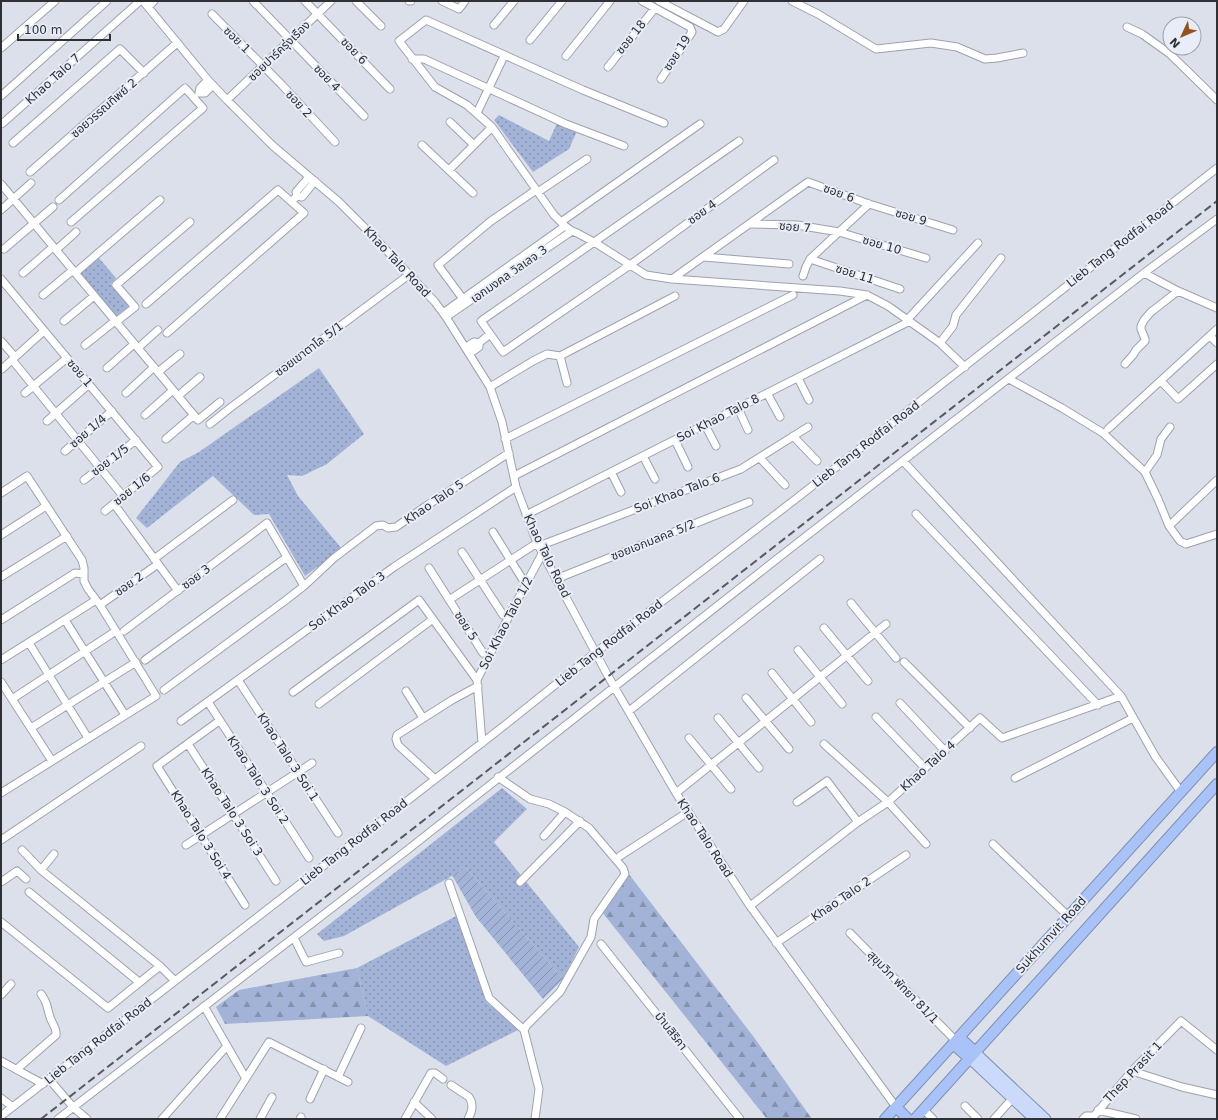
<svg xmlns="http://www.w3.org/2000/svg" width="1218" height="1120" viewBox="0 0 1218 1120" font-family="'DejaVu Sans','Noto Sans Thai',sans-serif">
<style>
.grass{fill:url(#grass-dots)}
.forest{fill:url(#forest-firs)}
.garden{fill:url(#garden-furrows)}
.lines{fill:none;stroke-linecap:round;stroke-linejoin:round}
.minor-casing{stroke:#9da2ad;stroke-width:9}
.major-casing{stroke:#7e8fb3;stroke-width:11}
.highway-casing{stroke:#7e8fb3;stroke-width:12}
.minor{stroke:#fff;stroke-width:7}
.major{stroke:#cbdafa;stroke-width:9}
.highway{stroke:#a9c2f7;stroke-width:10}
.rail{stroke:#57595f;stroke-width:2;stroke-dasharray:8 4;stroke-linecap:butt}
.labels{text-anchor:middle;stroke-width:4;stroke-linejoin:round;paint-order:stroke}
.street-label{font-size:12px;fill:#2e3034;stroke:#e8edf8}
</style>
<defs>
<pattern id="grass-dots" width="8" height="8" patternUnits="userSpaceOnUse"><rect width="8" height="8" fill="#a2b3d7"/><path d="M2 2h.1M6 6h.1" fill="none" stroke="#8492af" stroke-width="1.8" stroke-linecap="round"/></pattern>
<pattern id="forest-firs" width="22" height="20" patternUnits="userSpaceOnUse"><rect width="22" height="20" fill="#a2b3d7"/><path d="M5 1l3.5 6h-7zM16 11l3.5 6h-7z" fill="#8492af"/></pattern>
<pattern id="garden-furrows" width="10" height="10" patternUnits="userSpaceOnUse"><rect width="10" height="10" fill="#a2b3d7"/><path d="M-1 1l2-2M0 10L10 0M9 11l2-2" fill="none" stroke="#8492af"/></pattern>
</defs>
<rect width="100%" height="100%" fill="#dbe0eb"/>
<path class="grass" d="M499,115L549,141L557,123L577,131L569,149L533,172L494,120Z
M99,258L116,278L111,284L129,306L115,317L80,274Z
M319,368L364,434L327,464L302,476L287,475L298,496L342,549L305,576L269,514L254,515L213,476L147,528L136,518L180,462L199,452Z
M502,788L527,809L494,842L579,947L563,979L466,868L344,936L324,941L317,934Z
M458,915L486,1002L520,1029L446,1066L368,1016L357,968Z"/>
<path class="forest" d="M628,873L753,1036L812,1119H767L602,912Z
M357,968L368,1016L225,1024L216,1007L239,990Z"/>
<path class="garden" d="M466,868L563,979L543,999L476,917L452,875Z"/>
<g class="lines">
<g class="minor-casing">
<path id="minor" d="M143,1L208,80L227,100L272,145L339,202L375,238L435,302L446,317L490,387L502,422L516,487L537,543L608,676L676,793L750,906L896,1107
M253,1L364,116
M305,1L390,89
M356,1L381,26
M409,1H411
M442,1L459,9L465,1
M642,1L690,27L692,32L661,79
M659,1L718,32L724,29L744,1
M792,1L818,14L876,49L931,43L957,47L985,59L997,58L1023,53
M148,7L154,1
M212,14L282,85L335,142
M494,25L514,1
M1127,27L1142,34L1170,54L1217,100
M530,40L562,1
M1,48L55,1
M566,56L610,1
M412,59H424L566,124L624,146
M608,67L655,8
M208,80L200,88L199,93H205L213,85
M1,96L107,1
M227,100L331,1
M477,113L504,56
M450,122L474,145
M664,123L583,90L426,20L399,41L435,87L467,105L492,127L554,215L565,226L572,231L577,233L594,242L646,275L672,279L840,291L867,295L888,306L940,343L965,367
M1,124L3,123L140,1
M739,141L481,321L503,352L630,265L774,160
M13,143L120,49L144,73
M422,145L473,193
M449,170L492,127
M30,172L177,43
M1,184L198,420L220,402
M538,192L587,159
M297,196L302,197L315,181
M59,200L185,88L203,108L71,222
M292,201L297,196L296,192L309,177
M1,210L31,183
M561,222L700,124
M751,224L797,225L839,232L926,258
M4,249L53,207
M56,250L76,232
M704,257L789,264
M810,259L900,289
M23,273L53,247
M75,273L160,200
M1144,273L1178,291L1217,308
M803,276L806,267L810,259L869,204
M1,279L158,467L105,511
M672,279L808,182L869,204L953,230
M43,295L73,270
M463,299L438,265L491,221L536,190
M146,304L278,190L304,213L167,333
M443,313L565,226
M446,317L572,231
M907,320L978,243
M64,321L94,296
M116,322L135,307L116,285L190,222
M1210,336L1217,343
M1,341L15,357
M940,343L953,326L956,315L1001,258
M85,345L115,321
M466,347L474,342L479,343
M138,348L158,330
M470,353L479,347V343L490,334
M560,356L567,383
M13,361L123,496
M1125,364L1133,355L1136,350L1145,341V339L1141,329V326L1144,320L1151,312L1178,291
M107,368L134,344
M2,369L44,331
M158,372L180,354
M798,378L809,400
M1009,379L1062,408L1103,433L1145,472L1158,499L1169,526
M1161,381L1178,399L1217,364
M490,387L533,361L547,354L560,356L675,296
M25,393L67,358
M126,393L154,367
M767,393L780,417
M178,396L200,377
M738,408L748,430
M145,415L173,390
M47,421L89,384
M210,424L230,408L410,274
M705,425L716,446
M1108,429L1217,329
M793,436L817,461
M166,439L194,415
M505,439L793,295
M675,440L688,467
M65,451L112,411
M643,456L655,479
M760,458L785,485
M903,461L1121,696L1155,756L1181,792
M611,472L621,492
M1145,472L1157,455L1161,439L1170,427
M514,476L867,295
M84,480L136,440
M1217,480L1169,526L1180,541L1186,544L1217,534
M1,493L27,476L82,560L84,568V581L88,589L100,605L156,696L1,793
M114,504L178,591
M916,514L1098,705
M526,515L910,321
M493,532L523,580
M1,535L46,506
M539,546L741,469L808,427
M462,552L503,615
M154,559L233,500
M429,568L483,653
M1,577L67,536
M556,579L749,502
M449,600L537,543
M851,603L896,658
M100,605L158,564
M1,620L75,573L84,574
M65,620L125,715
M824,628L868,681
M124,631L267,523L304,586
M29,643L88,738
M798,650L842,704
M1,660L96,600
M145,660L287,557
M904,662L970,728
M772,673L811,722
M238,680L338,833
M1,682L52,761
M164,690L286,600L304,586L334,558L376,526L383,525L388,528L396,527L426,506L509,453
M406,691L423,718
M293,692L419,600L477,680
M746,698L789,749
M12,699L116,631
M208,702L309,858
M900,703L945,751
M319,704L433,619
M629,711L820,559
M876,717L925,768
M718,718L759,768
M181,721L394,567L516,487
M219,721L157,766L245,905
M31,728L136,662
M689,738L731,789
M482,743L477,680L510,614L542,554
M188,744L276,881
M824,744L888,802L926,844
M498,777L530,799L549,804L565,812L589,828L623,868L625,874L594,919L591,937L560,992L527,1025L524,1030L539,1089L535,1119
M1015,778L1133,718
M435,779L398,745L396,739L397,735L452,700L478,686
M676,793L886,624
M797,802L827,781L858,822
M544,836L565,812
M1,840L141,746
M993,844L1068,916
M186,845L312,763
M22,850L41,870
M54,854L41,870L160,966L175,981
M620,856L688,812
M1,882L17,871L26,879
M520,882L580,821
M449,883L489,998L524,1030
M29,892L139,982
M750,906L858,822L888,802L980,718L1002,738L1121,696
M1,922L108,1008L160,966
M850,933L956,1041
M294,938L306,962L339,953
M776,943L906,855
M601,944L740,1119
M1,995L11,984
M204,1006L245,1077
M1,1061L43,1084
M17,1069L56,1035C57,1028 52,1024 50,1017C47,1008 48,1003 41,994
M1132,1071L1182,1087L1217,1095
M338,1077L361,1028
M49,1079L73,1107L87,1119
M451,1085L469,1097C474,1104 472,1112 468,1119
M1,1098L13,1107
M310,1099L324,1069
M414,1102L432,1119
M965,1106L978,1119
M923,1109L933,1119
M1098,1110L1136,1119
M1,1116L505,725L595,653L797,498L1217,168
M58,1119L406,851L782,555L1144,273L1217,219
M162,1119L227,1046
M220,1119L269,1042L348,1082
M260,1119L272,1097
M300,1119L301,1117
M405,1119L431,1073H435L443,1079
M994,1119L1012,1099
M1083,1119L1086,1116H1094L1132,1071L1181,1021L1217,1050"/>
</g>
<g class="major-casing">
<path id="major" d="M975,1052L1046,1119
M969,1058L1034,1119"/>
</g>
<g class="highway-casing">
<path id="highway" d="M959,1037L975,1052
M953,1044L969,1058
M896,1107L908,1119
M885,1119L1217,752
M915,1119L1217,784"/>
</g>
<use href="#minor" class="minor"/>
<use href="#major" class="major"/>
<use href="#highway" class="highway"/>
<path class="rail" d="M41,1119L1217,201"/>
</g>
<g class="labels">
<g class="street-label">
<text transform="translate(631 37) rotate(-51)" y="4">ซอย 18</text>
<text transform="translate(237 40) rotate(45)" y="4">ซอย 1</text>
<text transform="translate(279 51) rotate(-44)" y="4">ซอยปาร์ครุ่งเรือง</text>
<text transform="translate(354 51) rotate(46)" y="4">ซอย 6</text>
<text transform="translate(677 53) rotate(-57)" y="4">ซอย 19</text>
<text transform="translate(327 78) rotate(46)" y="4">ซอย 4</text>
<text transform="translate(53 79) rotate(-42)" y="4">Khao Talo 7</text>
<text transform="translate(299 104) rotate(47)" y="4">ซอย 2</text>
<text transform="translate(104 108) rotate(-41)" y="4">ซอยวรรณทิพย์ 2</text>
<text transform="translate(839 193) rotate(20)" y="4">ซอย 6</text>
<text transform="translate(702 212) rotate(-36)" y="4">ซอย 4</text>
<text transform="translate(911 217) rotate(17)" y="4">ซอย 9</text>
<text transform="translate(795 227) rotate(5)" y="4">ซอย 7</text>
<text transform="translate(1120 244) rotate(-38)" y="4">Lieb Tang Rodfai Road</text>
<text transform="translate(882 245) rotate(16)" y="4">ซอย 10</text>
<text transform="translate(397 262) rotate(47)" y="4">Khao Talo Road</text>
<text transform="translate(509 274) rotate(-35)" y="4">เอกมงคล วิลเลจ 3</text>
<text transform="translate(855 274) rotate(18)" y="4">ซอย 11</text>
<text transform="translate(309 349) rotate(-37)" y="4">ซอยเขาตาโล 5/1</text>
<text transform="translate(80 373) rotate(50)" y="4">ซอย 1</text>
<text transform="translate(718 418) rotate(-27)" y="4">Soi Khao Talo 8</text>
<text transform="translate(88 431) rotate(-41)" y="4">ซอย 1/4</text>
<text transform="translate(866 444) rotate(-38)" y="4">Lieb Tang Rodfai Road</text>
<text transform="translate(110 460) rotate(-37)" y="4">ซอย 1/5</text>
<text transform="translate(132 489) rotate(-39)" y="4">ซอย 1/6</text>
<text transform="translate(677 493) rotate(-21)" y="4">Soi Khao Talo 6</text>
<text transform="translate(434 502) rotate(-34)" y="4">Khao Talo 5</text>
<text transform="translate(653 540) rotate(-22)" y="4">ซอยเอกมลคล 5/2</text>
<text transform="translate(547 556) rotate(64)" y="4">Khao Talo Road</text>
<text transform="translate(196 577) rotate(-37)" y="4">ซอย 3</text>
<text transform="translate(129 584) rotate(-35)" y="4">ซอย 2</text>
<text transform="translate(347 601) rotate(-36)" y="4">Soi Khao Talo 3</text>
<text transform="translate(506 623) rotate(-63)" y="4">Soi Khao Talo 1/2</text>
<text transform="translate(466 626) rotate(57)" y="4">ซอย 5</text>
<text transform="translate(609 643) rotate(-38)" y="4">Lieb Tang Rodfai Road</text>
<text transform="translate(288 757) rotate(57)" y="4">Khao Talo 3 Soi 1</text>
<text transform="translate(928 766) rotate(-42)" y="4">Khao Talo 4</text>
<text transform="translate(258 780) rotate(57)" y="4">Khao Talo 3 Soi 2</text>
<text transform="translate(232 812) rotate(57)" y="4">Khao Talo 3 Soi 3</text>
<text transform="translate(201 835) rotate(58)" y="4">Khao Talo 3 Soi 4</text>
<text transform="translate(705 838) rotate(57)" y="4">Khao Talo Road</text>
<text transform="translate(354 842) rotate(-38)" y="4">Lieb Tang Rodfai Road</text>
<text transform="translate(841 899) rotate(-34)" y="4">Khao Talo 2</text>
<text transform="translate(1051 935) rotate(-48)" y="4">Sukhumvit Road</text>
<text transform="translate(903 987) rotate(46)" y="4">สุขุมวิท พัทยา 81/1</text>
<text transform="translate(671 1031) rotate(52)" y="4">บ้านสิริคา</text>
<text transform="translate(98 1041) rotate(-38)" y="4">Lieb Tang Rodfai Road</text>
<text transform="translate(1133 1072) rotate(-47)" y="4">Thep Prasit 1</text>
</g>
</g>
<rect width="1218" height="1120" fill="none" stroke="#2e3034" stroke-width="4"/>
<g transform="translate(1182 36) rotate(226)"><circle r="19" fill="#e8edf8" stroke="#9ea1aa"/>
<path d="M0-3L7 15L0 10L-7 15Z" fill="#93521e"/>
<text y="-6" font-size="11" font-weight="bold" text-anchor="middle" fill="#2e3034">N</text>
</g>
<path d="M18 34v6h92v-6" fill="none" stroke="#2e3034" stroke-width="2"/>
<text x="24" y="34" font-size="12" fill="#2e3034" stroke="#e8edf8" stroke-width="3" paint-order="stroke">100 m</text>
</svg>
